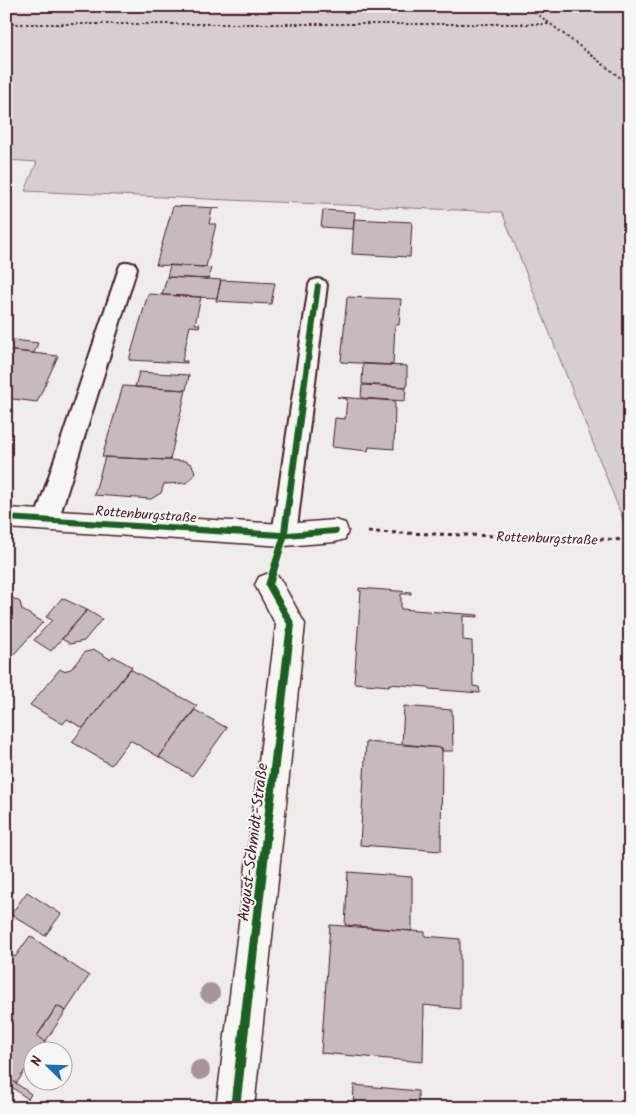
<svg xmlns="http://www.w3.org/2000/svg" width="636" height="1114" viewBox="0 0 636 1114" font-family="Kalam,sans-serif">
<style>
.green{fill:#d7cfce;stroke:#90777c}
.building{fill:#c6babb;stroke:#4a1f2b}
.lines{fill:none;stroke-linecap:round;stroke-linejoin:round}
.service-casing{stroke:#4a1f2b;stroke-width:4}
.minor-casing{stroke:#4a1f2b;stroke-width:3}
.path-far1{stroke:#4a1f2b;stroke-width:2;stroke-dasharray:2.5 2.5;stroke-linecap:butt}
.path{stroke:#4a1f2b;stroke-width:3;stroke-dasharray:4 4;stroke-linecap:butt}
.service{fill:#f6f6f2;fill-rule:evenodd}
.minor{fill:#f6f6f2;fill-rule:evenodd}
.cycleway-casing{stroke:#f6f6f2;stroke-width:3}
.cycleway{fill:#1b5e20;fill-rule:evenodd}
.tree{fill:#a89498}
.labels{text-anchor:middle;stroke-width:4;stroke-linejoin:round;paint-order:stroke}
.street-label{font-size:14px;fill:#4a1f2b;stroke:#f6f6f2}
.near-street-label{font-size:16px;fill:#4a1f2b;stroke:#f6f6f2}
</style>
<rect width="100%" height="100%" fill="#efedea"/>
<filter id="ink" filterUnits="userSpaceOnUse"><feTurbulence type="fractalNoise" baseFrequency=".02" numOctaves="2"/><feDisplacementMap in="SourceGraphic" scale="10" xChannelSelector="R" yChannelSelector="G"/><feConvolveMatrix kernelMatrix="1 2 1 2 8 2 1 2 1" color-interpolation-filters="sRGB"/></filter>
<g filter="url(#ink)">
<path class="green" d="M6,6H630V537L502,212L25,191L37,162L6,160Z"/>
<path class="building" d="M173,206L220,208L212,209L209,224H216L206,267L156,265Z
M323,210L355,212L353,229L321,227Z
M354,219L412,222L410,257L352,254Z
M170,265L206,267L211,268L208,279L167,277Z
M167,277L208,279L221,280L217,298L162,295Z
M221,280L275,283L271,304L216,301Z
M148,294L201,297L195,324H200L199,327L190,326L182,361H187V363L129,360Z
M347,297L401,299L399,325H395L393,365L341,362Z
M6,339L38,343L34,353L6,350Z
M6,350L58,356L37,402L6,398Z
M363,364L407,366V387L362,384Z
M139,372L189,375L186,390L135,387Z
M362,385L406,387L405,401L361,398Z
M123,386L186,390L170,460L102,457Z
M337,397L395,401L394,449L369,447L368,451L332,447L335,418L345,419L347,399Z
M105,457L185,461L191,464L194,469L195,475L186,483L164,484L161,493L151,499L94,495Z
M359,588L411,592V594H401V609L478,615V617L463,616V640L472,641L473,686L479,687L480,693L429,689L428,687L389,684V686L354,683L361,591H359Z
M9,596L20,602L22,610L43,622L6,663V599Z
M62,598L87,610L51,651L34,640L52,620L46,617Z
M87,610L102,619L84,641L70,644L62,639Z
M95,650L110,659L113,656L132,667L83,728L67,719L63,724L30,705L60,669L63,671L71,669L85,652Z
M130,669L197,706L159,757L130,740L111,765L72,742Z
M404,706L452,710L453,751H442V748L402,744Z
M195,710L227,728L192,776L159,757Z
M366,742L442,748L441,851L360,845Z
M348,872L412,877V931L345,925Z
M27,892L61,914L45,936L11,914Z
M330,925L425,932V936L460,939V1009L424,1005L423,1062L321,1053Z
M30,936L89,976L66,1011L57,1006L37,1036L45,1042L39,1052H32V1060L16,1084L6,1076V952L15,957Z
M57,1006L66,1011L45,1042L37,1036Z
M6,1076L31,1094L28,1099L13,1088L6,1098Z
M354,1085L418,1091V1108H353Z"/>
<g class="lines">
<g class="service-casing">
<path id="service" d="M128,262L135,264L137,268L58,521L54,527L46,530L38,527L34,521L119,268L121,264Z
M318,279L325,281L327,285L296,535L292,542L284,544L276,542L272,535L309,285L311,281Z"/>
</g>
<g class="minor-casing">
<path id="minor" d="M6,508L284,524L335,520L345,523L348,531L345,539L335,542L284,546L6,528Z
M269,573L279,577L305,624L254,1108H216L276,625L255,585L259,577Z"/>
</g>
<path class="path-far1" d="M527,6L630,85
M6,24H550"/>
<path class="path" d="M368,532L630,540"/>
<use href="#service" class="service"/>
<use href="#minor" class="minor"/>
<g class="cycleway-casing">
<path id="cycleway" d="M318,283L321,285L288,532L335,528L338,529L339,531L338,533L335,534L287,538L273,585L295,624L240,1108H230L287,624L265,585L280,538L6,521V515L281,532L315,285Z"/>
</g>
<use href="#cycleway" class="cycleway"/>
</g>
<g class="tree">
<circle cx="210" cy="993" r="10"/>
<circle cx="200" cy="1070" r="10"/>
</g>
</g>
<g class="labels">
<g class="street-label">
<text transform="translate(146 514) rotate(4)" y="5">Rottenburgstraße</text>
<text transform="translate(547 538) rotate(2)" y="5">Rottenburgstraße</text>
</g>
<g class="near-street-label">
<text transform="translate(252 842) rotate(-83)" y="6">August-Schmidt-Straße</text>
</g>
</g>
<rect width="636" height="1114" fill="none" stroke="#f6f6f2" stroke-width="25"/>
<rect x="12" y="12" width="611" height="1089" fill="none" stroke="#4a1f2b" stroke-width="2" filter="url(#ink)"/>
<g transform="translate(48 1066) rotate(293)"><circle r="24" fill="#f6f6f2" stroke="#b1a0a2"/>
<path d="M0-4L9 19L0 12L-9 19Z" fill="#1f6fb2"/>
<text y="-8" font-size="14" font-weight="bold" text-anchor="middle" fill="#4a1f2b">N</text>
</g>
</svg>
